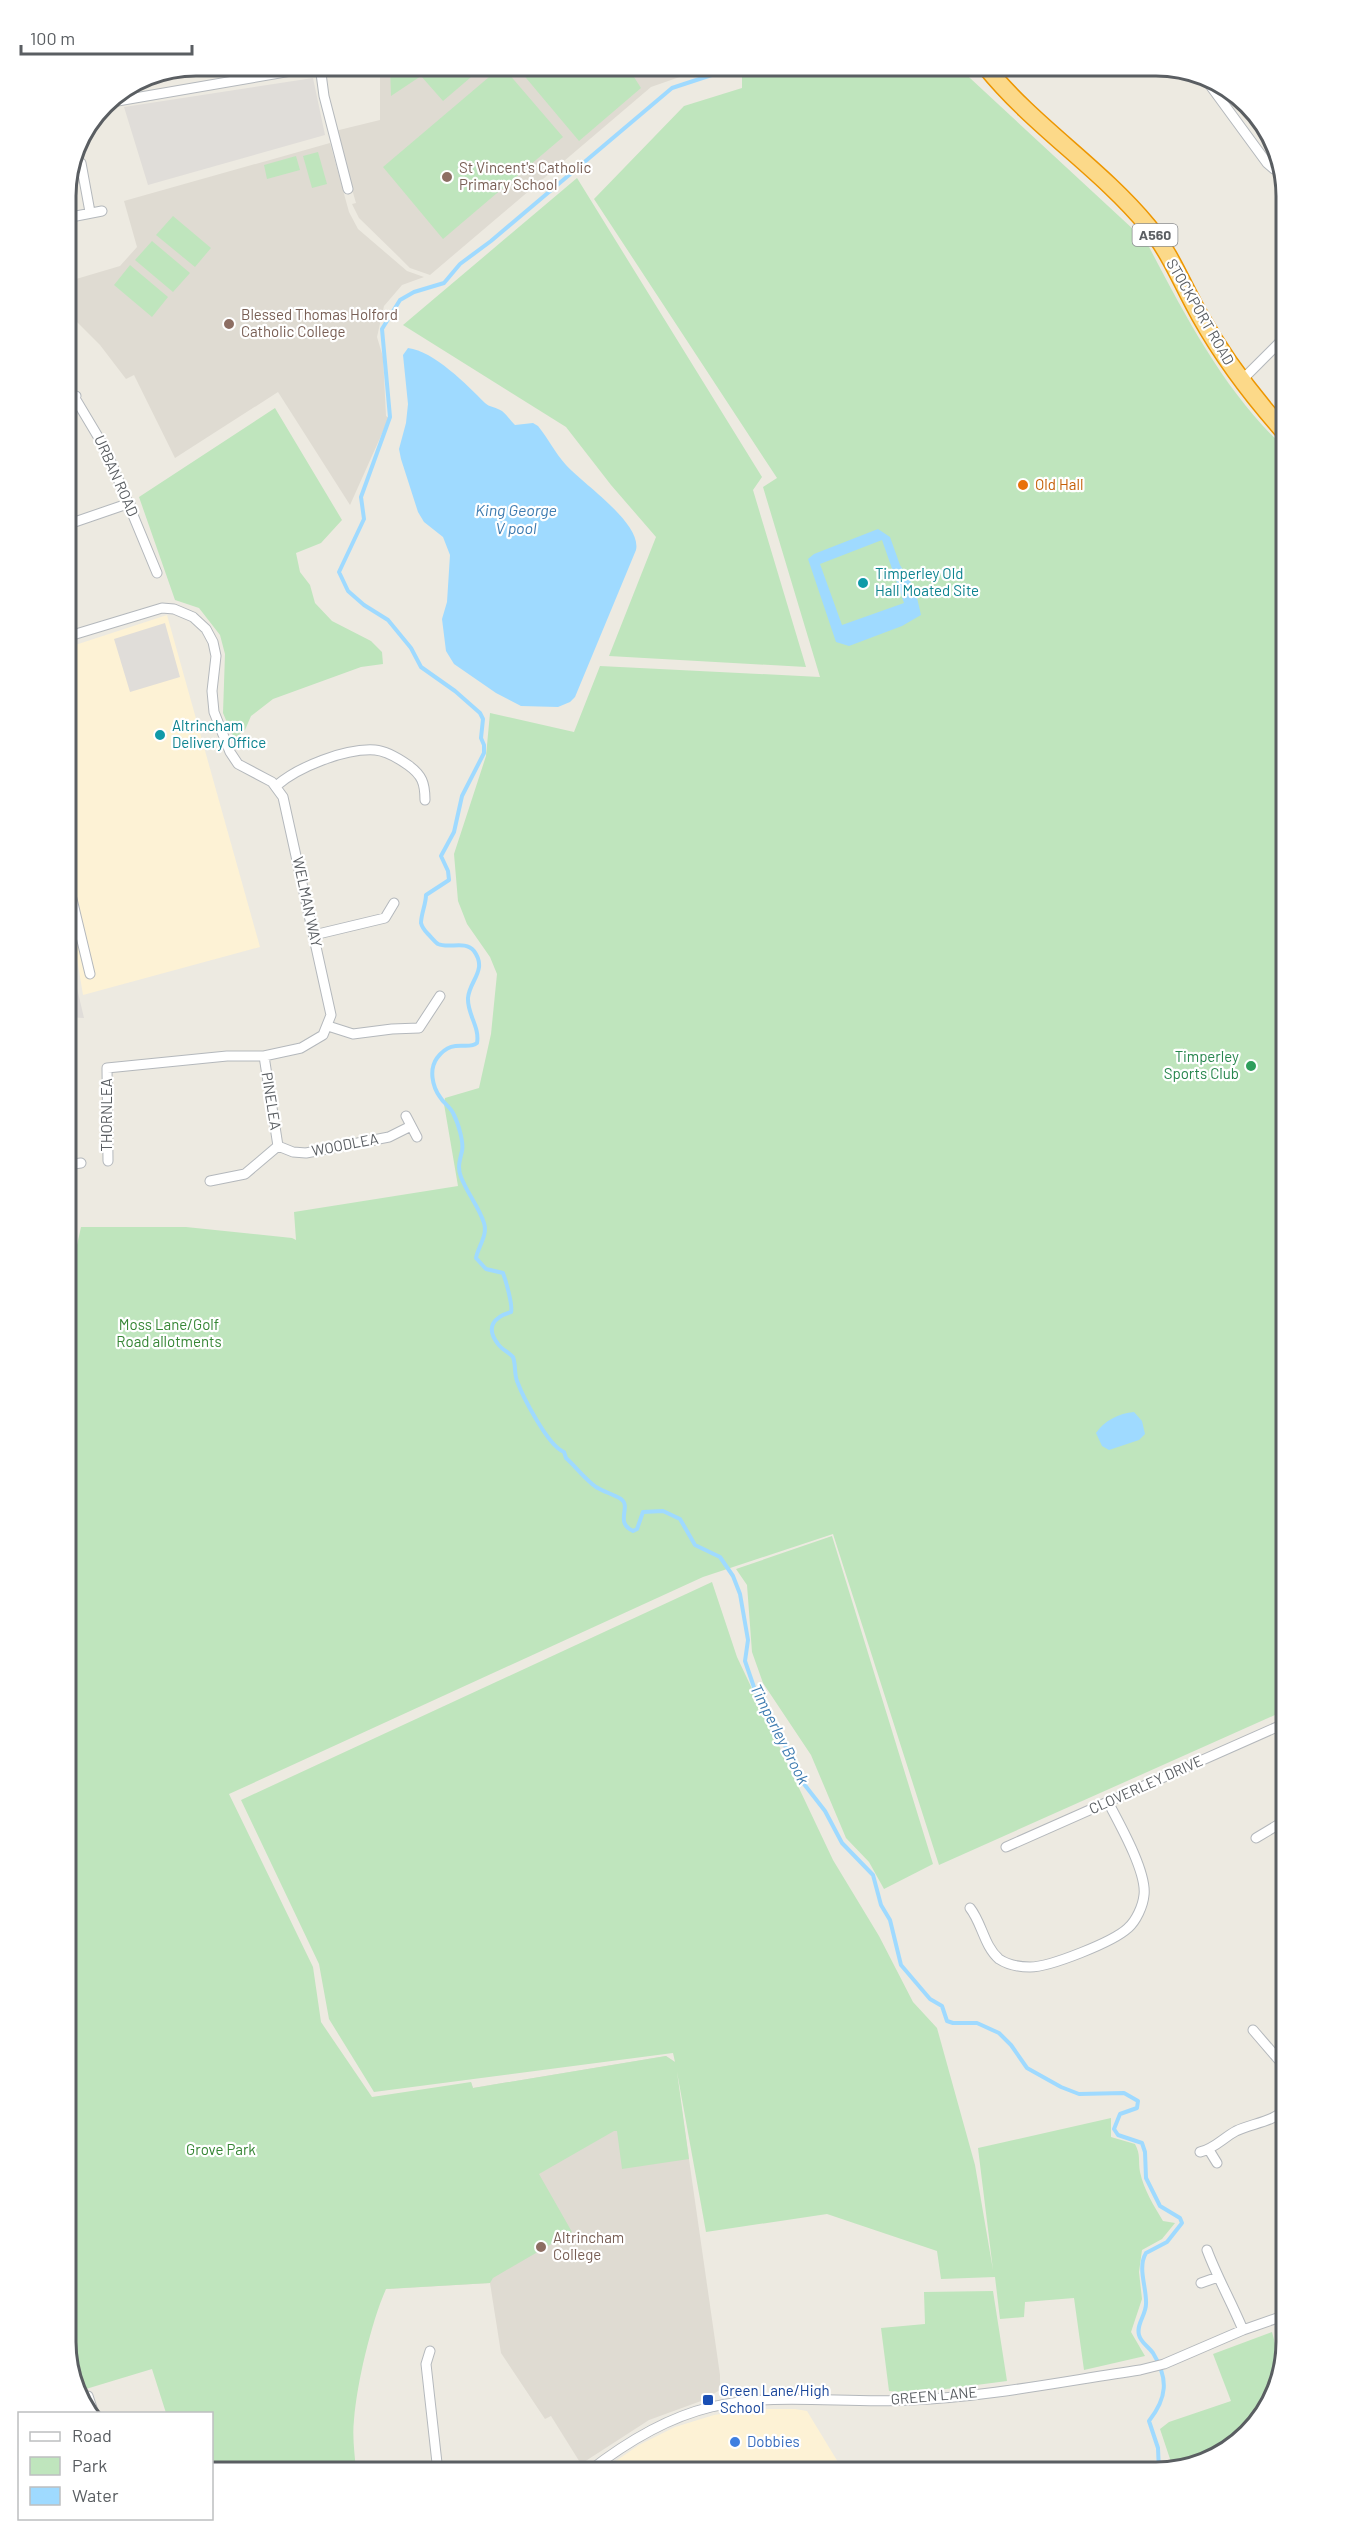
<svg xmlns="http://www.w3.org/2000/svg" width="1352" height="2538" viewBox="0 0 1352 2538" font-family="Barlow,sans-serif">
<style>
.commercial{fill:#fdf2d5}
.industrial{fill:#e0ddd9}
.education{fill:#dfdbd2}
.green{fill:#bfe5bd}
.water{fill:#9fdaff;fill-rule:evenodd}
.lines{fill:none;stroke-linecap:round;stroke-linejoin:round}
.stream{stroke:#9fdaff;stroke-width:4}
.street-casing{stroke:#b4b8bc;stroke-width:11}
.highway-casing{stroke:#ed9601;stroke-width:19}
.street{stroke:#fff;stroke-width:9}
.highway{stroke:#fcd989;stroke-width:16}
.education-dot{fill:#8d6e63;stroke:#fff;stroke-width:2}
.food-dot{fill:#e8710a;stroke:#fff;stroke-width:2}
.culture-dot{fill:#0f9aa8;stroke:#fff;stroke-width:2}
.leisure-dot{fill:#2e9e5b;stroke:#fff;stroke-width:2}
.transit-dot{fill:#1a4fb4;stroke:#fff;stroke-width:2}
.shop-dot{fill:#3f7fe0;stroke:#fff;stroke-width:2}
.labels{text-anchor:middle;stroke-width:4.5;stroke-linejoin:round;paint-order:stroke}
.shield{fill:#fff;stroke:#8c8e91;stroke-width:1.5}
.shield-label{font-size:14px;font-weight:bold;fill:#5a5e62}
.education-label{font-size:15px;fill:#785e54;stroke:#fff;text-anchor:start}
.street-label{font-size:15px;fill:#5a5e62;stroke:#fff}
.food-label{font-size:15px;fill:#c56008;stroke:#fff;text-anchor:start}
.culture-label{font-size:15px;fill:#0d838f;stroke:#fff;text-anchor:start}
.leisure-label{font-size:15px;fill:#27864d;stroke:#fff;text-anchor:end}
.park-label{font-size:15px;fill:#368635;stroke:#fff}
.transit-label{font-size:15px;fill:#164399;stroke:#fff;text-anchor:start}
.shop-label{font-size:15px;fill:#366cbe;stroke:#fff;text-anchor:start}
.water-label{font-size:16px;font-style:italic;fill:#3d7bb0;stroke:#fff}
.rim{fill:none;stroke:#5a5e62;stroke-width:3}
</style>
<rect width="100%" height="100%" fill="#edeae1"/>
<path class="commercial" d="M167,615L260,947L83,995L66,893V648Z
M752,2409H795L807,2411L844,2472H600L639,2445L675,2427L714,2415Z"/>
<path class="industrial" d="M313,78L325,135L148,185L124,107Z
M165,623L180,677L130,692L114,639Z
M66,945L73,971L84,1018L66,1017Z"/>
<path class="education" d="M380,66H711L651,87L430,275L410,268L399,257L359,218L352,204L356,203L335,131L380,120Z
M330,143L349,212L358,229L407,271L424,277L402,285L384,306L377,337L383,357L386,416L389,418L350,505L278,392L175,458L134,375L126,379L100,345L66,311V282L120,266L137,247L124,201Z
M666,2056L675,2062L720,2375V2390L701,2401L649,2420L581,2464L551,2416L545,2419L501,2353L490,2283L388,2289L471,2082L473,2088Z"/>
<path class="green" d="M390,66H484L443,101L421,76L391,96Z
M502,66L563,137L443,239L383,167Z
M516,66H627L641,88L579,141Z
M742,66H957L1134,230L1148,245C1186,317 1225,393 1286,449V1710L939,1865L833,1534L703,1577L229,1794L313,1967L321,2022L372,2097L471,2082L473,2088L666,2056L675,2062L673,2053L374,2092L329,2019L319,1964L241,1800L712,1582L737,1657L833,1860L879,1936L913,2002L937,2028L975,2165L993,2270L978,2148L1111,2118V2137L1135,2144C1141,2155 1138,2161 1140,2172C1144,2190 1154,2206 1163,2221L1175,2223L1162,2239L1142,2250L1139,2272L1142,2299L1131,2332L1145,2356L1084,2370L1074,2298L1025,2302L1024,2317L1000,2319L995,2277L941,2279L937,2251L827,2214L706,2232L677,2072L689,2159L622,2169L617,2131H614L539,2174L572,2232L493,2278L490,2283L386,2289C371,2323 357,2383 354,2420C352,2437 355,2455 356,2472H212V2414L166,2413L152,2369L76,2392L66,2342V1295L81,1227H186L292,1238L296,1240L294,1212L458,1186L444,1104L445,1098L479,1088L491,1034L497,974L490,957L467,924L458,901L454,854L486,756L490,713L574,732L600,666L820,677L763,487L777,478L594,199L684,106L742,88Z
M318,152L327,184L312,188L303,156Z
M296,156L300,170L267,179L264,165Z
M577,178L762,477L753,490L806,667L609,656L656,537L611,485L566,427L403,325Z
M173,216L211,248L195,267L156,235Z
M152,241L190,273L173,292L135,260Z
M130,265L168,297L152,317L114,285Z
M275,408L342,520L321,543L296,553L300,572L310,585L315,603L332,621L371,641L382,652L383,664L361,667L273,699L251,716L245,730L234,739L223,713L225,654L220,635L199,608L175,600L139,497Z
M832,1536L933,1864L884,1889L869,1862L846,1838L811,1755L763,1683L752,1652L747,1585L736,1569Z
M993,2291L1007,2381L915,2393L889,2391L881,2328L925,2324L924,2292Z
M1272,2332L1280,2362L1264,2414L1206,2462L1173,2468L1160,2429L1169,2422L1231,2401L1213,2354Z"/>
<path class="water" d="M408,348C434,351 467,385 485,403C489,407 496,407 502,411C507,415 510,420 515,425L533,423L538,426C548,438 555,453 566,465C583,484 642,523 636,550L575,697L570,702L558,707L521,706L496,693L454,664L446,651L442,619L447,602L450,555L443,537L424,522L418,512L401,459L399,449L406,423L408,404L403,355Z
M878,529L890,537L900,565L915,589L921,615L902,626L849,646L836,642L808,559L814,554ZM882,540L904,603L842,625L820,564Z
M1134,1412L1142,1421L1145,1434L1139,1440L1109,1450L1102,1446L1096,1433C1104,1421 1119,1413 1134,1412Z"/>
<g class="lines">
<path class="stream" d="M739,66L672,88L491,241L460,264L444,283L414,292L400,300L382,329L390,417L361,497L364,519L339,572L348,591L364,605L388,620L411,648L421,667L455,691L480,713L483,719L481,738L484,745V753L462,796L454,832L441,856L448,871L449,880L426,895C426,904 421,914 421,923C422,927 425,931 428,934C431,937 435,942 438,944C449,949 465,940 474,951C488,970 469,981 468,998C467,1014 480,1027 477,1043C467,1051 453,1037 437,1058C429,1069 432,1086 440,1097C444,1104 451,1107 454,1115C458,1123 464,1142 462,1151C460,1160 457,1167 461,1177C467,1193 479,1207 484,1223C488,1235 478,1247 476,1258L486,1269L503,1273C506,1281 513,1306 511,1312C494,1317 485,1327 498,1344C502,1350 509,1352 513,1357C516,1365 514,1373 517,1381C523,1397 548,1446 564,1452L566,1458C576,1467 585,1479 596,1487C604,1492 613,1494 621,1499C632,1507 614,1522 633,1531L637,1529L643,1512L663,1511L680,1519L695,1545L720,1557L733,1576L740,1594L748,1640L745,1661L757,1696L777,1727L793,1764L804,1784L825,1811L842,1843L873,1875L881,1905L890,1920L901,1965L930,1999L942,2006L947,2021L953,2023H977L999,2033L1011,2045L1027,2068L1061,2087L1079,2094L1124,2093L1138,2101L1137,2108L1120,2114L1114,2129L1118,2135L1142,2143L1145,2152L1146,2178L1160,2206L1180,2218L1182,2223L1167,2242L1146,2253C1137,2268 1147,2288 1146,2304C1146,2315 1136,2324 1139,2335C1141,2343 1148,2346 1153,2353C1169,2379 1167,2398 1149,2421L1158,2448L1159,2471"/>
<g class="street-casing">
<path id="street" d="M1207,81L1267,163L1274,169H1281
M106,103L320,66L324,96L348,189
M81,163L90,212
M66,218L102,211
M1241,381L1286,336
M66,383L106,450L157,573
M66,404L76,396
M66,525L130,503
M66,637L162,608L174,609L193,617L206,629L213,642L216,656L212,691L214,712L230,752L238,764L272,782L283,797L331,1015L323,1035L301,1048L264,1056H227L107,1068L108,1161
M276,786C298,767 345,748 375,750C387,751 398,758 408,765C422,775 425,783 425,800
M66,874L90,974
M314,935L385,918L394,903
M328,1026L353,1034L392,1029L419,1028L440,996
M264,1056L278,1146
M406,1116L417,1137
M278,1146L293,1152L306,1153L389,1137L411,1126
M66,1165L81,1163
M210,1181L245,1174L278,1146
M1256,1838L1286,1820
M1006,1847L1286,1723
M970,1908C982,1923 984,1946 999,1959C1008,1965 1019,1967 1030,1967C1050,1967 1113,1942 1128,1928C1136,1921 1143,1906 1144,1895C1147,1872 1119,1823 1108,1802
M1253,2030L1278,2059L1286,2065
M1209,2150L1217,2163
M1200,2152C1214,2149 1223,2138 1236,2131C1252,2123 1276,2122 1286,2107
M1207,2250C1217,2277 1232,2303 1243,2330
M1201,2283L1218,2277
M430,2351L426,2364L438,2472
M88,2396L94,2414
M588,2472C625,2443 665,2418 711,2407C776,2392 845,2404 911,2400C987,2397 1065,2381 1140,2370L1164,2364L1243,2330L1286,2315"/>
</g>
<g class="highway-casing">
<path id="highway" d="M985,66C1033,126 1099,167 1148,226C1170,252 1183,286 1200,316C1224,359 1253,397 1286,434"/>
</g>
<use href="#street" class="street"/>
<use href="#highway" class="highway"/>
</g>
<g class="education-dot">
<circle cx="447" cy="177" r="6"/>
<circle cx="229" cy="324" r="6"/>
<circle cx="541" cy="2247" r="6"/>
</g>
<circle class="food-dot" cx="1023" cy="485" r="6"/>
<g class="culture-dot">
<circle cx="863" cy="583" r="6"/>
<circle cx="160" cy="735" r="6"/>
</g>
<circle class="leisure-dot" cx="1251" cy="1066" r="6"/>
<rect class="transit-dot" x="702" y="2394" width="12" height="12" rx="3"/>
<circle class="shop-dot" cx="735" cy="2442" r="6"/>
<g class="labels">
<rect class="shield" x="1132.5" y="224" width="45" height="22" rx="4.5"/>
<g class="shield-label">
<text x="1155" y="240">A560</text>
</g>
<g class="education-label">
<text x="459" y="173">St Vincent's Catholic<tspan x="459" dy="17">Primary School</tspan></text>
<text x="241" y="320">Blessed Thomas Holford<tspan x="241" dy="17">Catholic College</tspan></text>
<text x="553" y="2243">Altrincham<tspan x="553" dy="17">College</tspan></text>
</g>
<g class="street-label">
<text transform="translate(1200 312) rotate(60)" y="5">STOCKPORT ROAD</text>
<text transform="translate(116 476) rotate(66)" y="5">URBAN ROAD</text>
<text transform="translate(307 902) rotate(78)" y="5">WELMAN WAY</text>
<text transform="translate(271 1101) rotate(81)" y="5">PINELEA</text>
<text transform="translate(107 1115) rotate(-90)" y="5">THORNLEA</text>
<text transform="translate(345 1145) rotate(-11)" y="5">WOODLEA</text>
<text transform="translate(1146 1785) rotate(-24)" y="5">CLOVERLEY DRIVE</text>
<text transform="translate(934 2396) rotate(-5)" y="5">GREEN LANE</text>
</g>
<g class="food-label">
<text x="1035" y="490">Old Hall</text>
</g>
<g class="culture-label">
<text x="875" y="579">Timperley Old<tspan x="875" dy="17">Hall Moated Site</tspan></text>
<text x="172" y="731">Altrincham<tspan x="172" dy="17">Delivery Office</tspan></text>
</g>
<g class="leisure-label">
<text x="1239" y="1062">Timperley<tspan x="1239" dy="17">Sports Club</tspan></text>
</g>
<g class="park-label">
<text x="169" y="1330">Moss Lane/Golf<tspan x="169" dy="17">Road allotments</tspan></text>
<text x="221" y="2155">Grove Park</text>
</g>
<g class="transit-label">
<text x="720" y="2396">Green Lane/High<tspan x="720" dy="17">School</tspan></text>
</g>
<g class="shop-label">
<text x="747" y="2447">Dobbies</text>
</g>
<g class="water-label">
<text x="516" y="516">King George<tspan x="516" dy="18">V pool</tspan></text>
<text transform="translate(780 1734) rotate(63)" y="6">Timperley Brook</text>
</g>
</g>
<path d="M0 0H1352V2538H0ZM196 76H1156A120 120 0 0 1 1276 196V2342A120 120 0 0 1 1156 2462H196A120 120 0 0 1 76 2342V196A120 120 0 0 1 196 76Z" fill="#fff" fill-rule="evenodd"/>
<path class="rim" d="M196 76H1156A120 120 0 0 1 1276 196V2342A120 120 0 0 1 1156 2462H196A120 120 0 0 1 76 2342V196A120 120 0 0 1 196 76Z"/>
<rect x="18" y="2412" width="195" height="108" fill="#ffffff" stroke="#bdbfc0" stroke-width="1.5"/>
<rect x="30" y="2432" width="30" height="9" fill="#ffffff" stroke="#bdbfc0" stroke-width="1.5"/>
<text x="72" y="2442" font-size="18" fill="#5a5e62">Road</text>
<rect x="30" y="2457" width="30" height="18" fill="#bfe5bd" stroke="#bdbfc0" stroke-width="1.5"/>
<text x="72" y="2472" font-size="18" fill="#5a5e62">Park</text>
<rect x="30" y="2487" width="30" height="18" fill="#9fdaff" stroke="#bdbfc0" stroke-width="1.5"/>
<text x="72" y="2502" font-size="18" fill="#5a5e62">Water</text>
<path d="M21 45v9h171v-9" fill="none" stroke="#5a5e62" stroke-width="3"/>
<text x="30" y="45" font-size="18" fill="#5a5e62" stroke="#ffffff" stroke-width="4.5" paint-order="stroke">100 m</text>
</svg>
